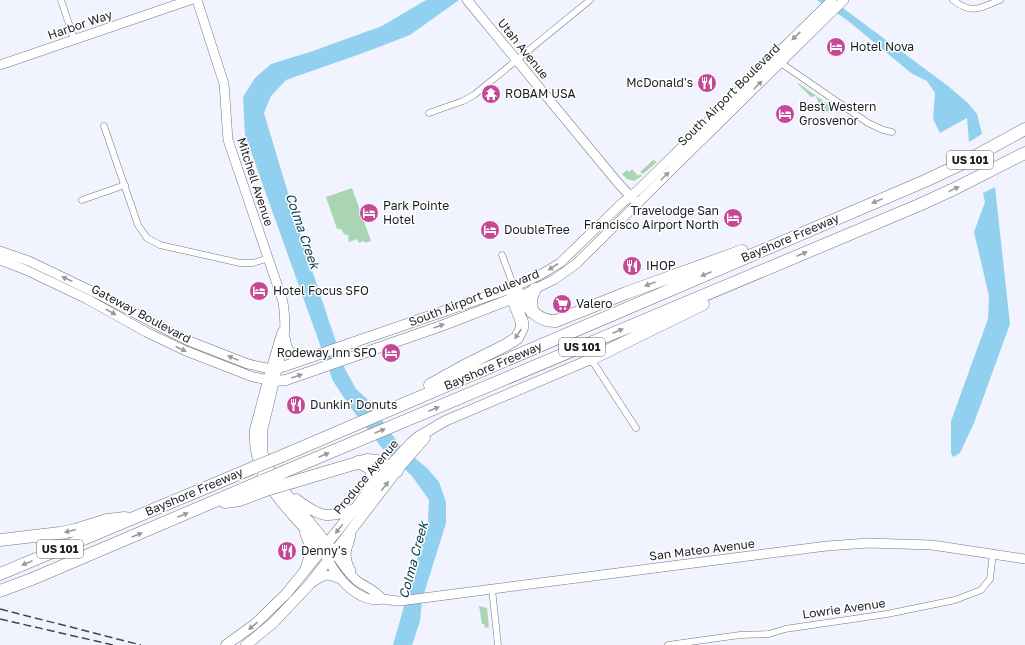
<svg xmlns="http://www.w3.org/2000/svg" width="1025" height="645" viewBox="0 0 1025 645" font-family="'Golos Text',sans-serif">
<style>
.green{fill:#a9d5b3}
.water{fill:#91d0ee}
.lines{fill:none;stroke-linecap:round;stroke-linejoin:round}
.street-casing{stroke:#73767e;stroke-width:7}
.secondary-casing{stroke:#73767e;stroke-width:10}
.primary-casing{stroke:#73767e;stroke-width:11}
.highway-casing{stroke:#73767e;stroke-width:13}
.street{stroke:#fff;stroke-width:6}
.secondary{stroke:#fff;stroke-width:9}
.primary{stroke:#fff;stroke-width:10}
.highway{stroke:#fff;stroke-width:12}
.rail{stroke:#45464b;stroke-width:1.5;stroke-dasharray:8 4;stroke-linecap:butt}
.highway-bridge-casing{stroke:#73767e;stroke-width:13;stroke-linecap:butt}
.highway-bridge{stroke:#fff;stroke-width:12}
.oneway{fill:#999a9b}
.labels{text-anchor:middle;stroke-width:3;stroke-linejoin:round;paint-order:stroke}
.shield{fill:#fff;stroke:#616264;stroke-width:1}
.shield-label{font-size:11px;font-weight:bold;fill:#1d1e21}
.street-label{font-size:12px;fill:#1d1e21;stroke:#fff}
.poi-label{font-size:12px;fill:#1d1e21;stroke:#fff;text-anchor:start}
.water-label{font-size:13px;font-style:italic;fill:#073e53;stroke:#fff}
</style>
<rect width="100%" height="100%" fill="#f1f4fe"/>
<path class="green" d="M797,83H798L839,112L836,113L835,109L822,113L816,96L811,97Z
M653,160L657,162L643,174L640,172Z
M632,169L638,176L640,174L642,176L634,181L627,179L622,174L627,170L629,172Z
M352,188L371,241L365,243L364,241L359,243L357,239L349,242L348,235L344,234L341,229H337L326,197Z
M479,606L487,608L489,627L485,628L484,624H482Z"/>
<path class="water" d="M426,0H459L410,35L363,53L286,80L271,96L264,113L303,243L345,369L356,389L367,399L401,447L427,468L439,482L446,502V523L422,600L420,621L412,645H393L428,521L429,500L412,476L382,448L351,408L333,381L245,135L243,97L255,78L271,64L313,51L382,26Z
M817,0H832L948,86L968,103L977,114L982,134L969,142L967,118L940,133L933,119L935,93L927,81L911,73L847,20Z
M995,187L1010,324L974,423L960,453L953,457L951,453V421L988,319L989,296L974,232L985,202L983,193Z"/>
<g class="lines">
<g class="street-casing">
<path id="street" d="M61,0L74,39
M953,0C973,15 979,8 1000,0
M778,61L868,123L883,130L892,132
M429,113L463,101L474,95L590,0
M104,126L138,225L147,238L160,245L240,263H253L269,258
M82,200L125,185
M502,255L514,287
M591,359L636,428
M492,589L498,645
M668,645L740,635L769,634L785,629L887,614L955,600L981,590L990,579L993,553"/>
</g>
<g class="secondary-casing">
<path id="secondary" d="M467,0L618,183L634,200
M0,65L190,0
M0,251L29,261L104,297L169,331L189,341L248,364L271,369L282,332
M0,260L26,270L87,299L146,332L186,351L253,377L274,381C282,351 288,334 283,302L228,140L224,84L197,0
M514,287L538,276L560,263L621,204L638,190L832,0
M521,296L555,279L576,264L844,0
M351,532C351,539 349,542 347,548C345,556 347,564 351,571
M322,550C334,571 349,597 375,600C378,600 381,599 384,599C389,600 395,601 400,601L733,558L827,546L868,543L932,545L1025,559
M334,552C341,562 347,572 356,580C365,587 376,590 382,599
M313,582C325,574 327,573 340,579"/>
</g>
<g class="primary-casing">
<path id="primary" d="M285,339C286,351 292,359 305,358
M296,499C320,517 328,520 356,508
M305,533C311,545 311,554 306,567
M322,550C293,509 252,487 255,430L271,369L285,366L514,287
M334,552L275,480L265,461L262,451V431L274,381L286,380L441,326L519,296
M226,645L255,624L286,594L389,467L411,443L418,437L445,421L591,359
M246,645L273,623L309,585L399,468L425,438"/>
</g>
<g class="highway-casing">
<path id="highway" d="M514,287C525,302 534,322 556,321L626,293L742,251
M532,312L531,298L535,289
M591,359L703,304
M430,385L466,365L506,345L517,338L522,328V322L513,299L514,287
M282,456L925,181L961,164L1025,129
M288,470L919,205L954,189L1025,153
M293,482L367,460L377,461L397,471
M225,502L240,500L266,490
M358,507C366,494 378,484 370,468L358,462
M0,540L60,533L75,530L107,520L125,518
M0,574L255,467
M0,591L32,579L262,481"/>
</g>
<use href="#street" class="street"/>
<use href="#secondary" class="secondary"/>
<use href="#primary" class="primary"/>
<use href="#highway" class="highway"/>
<path class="rail" d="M0,609L141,645
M0,619L113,645"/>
<g class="highway-bridge-casing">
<path id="highway-bridge" d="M255,467L282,456
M262,481L288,470
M266,490L293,482"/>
</g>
<use href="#highway-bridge" class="highway-bridge"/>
</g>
<defs><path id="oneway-solid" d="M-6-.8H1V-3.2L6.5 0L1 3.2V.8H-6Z"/></defs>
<g class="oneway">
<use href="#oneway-solid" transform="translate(796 36) rotate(136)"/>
<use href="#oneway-solid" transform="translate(758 85) rotate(-45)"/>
<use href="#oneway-solid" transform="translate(665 176) rotate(-45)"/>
<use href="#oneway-solid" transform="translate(954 189) rotate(-26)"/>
<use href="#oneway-solid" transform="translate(877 201) rotate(157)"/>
<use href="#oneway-solid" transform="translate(802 254) rotate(-23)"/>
<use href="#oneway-solid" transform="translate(553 267) rotate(147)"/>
<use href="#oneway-solid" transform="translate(706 274) rotate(157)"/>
<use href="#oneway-solid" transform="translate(67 279) rotate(-155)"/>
<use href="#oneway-solid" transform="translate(650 284) rotate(160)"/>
<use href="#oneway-solid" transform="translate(111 312) rotate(29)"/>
<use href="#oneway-solid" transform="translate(439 326) rotate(-20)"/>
<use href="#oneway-solid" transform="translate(618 331) rotate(-23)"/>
<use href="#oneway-solid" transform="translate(518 334) rotate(124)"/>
<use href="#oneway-solid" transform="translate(181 349) rotate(24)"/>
<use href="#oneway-solid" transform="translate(233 358) rotate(-158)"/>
<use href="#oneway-solid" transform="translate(297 376) rotate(-19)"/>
<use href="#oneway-solid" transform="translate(434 409) rotate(-23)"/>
<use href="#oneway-solid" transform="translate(380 431) rotate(-23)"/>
<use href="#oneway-solid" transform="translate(324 455) rotate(-23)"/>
<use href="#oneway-solid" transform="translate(385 486) rotate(-53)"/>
<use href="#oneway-solid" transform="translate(183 515) rotate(-23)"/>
<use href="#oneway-solid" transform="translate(339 529) rotate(129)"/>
<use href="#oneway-solid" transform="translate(70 531) rotate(167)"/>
<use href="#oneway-solid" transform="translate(137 535) rotate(-23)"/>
<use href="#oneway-solid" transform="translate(27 563) rotate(157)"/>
<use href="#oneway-solid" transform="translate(253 626) rotate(141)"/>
</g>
<defs>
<g id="hotel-disc" transform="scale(1)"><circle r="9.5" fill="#c54897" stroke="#fff"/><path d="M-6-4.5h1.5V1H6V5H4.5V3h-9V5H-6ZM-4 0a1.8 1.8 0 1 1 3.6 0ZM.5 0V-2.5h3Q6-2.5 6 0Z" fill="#fff"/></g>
<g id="restaurant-disc" transform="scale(1)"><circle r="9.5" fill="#c54897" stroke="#fff"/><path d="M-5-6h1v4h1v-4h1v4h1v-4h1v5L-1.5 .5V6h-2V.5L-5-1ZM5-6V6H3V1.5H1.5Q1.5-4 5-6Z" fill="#fff"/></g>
<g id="temple-disc" transform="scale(1)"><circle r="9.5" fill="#c54897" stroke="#fff"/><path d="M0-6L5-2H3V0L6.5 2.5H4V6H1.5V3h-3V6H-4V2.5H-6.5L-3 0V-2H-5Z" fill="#fff"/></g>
<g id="supermarket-disc" transform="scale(1)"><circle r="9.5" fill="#c54897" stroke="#fff"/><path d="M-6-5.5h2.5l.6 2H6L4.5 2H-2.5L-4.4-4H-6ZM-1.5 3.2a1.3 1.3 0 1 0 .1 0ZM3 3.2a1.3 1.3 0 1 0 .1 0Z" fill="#fff"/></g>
</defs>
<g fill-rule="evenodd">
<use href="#hotel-disc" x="836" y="47"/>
<use href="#restaurant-disc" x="707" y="83"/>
<use href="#temple-disc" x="491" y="94"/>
<use href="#hotel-disc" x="785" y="114"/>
<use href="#hotel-disc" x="369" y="213"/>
<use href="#hotel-disc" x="733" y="218"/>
<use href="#hotel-disc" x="490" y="230"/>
<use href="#restaurant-disc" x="632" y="266"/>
<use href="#hotel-disc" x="259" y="291"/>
<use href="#supermarket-disc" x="562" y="304"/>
<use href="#hotel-disc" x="391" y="353"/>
<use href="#restaurant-disc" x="296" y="405"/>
<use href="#restaurant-disc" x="287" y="551"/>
</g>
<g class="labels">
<g class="shield">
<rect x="947" y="151" width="46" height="18" rx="3"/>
<rect x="559" y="338" width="46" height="18" rx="3"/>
<rect x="37" y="540" width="46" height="18" rx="3"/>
</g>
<g class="shield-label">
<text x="970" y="164">US 101</text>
<text x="582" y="351">US 101</text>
<text x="60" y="553">US 101</text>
</g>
<g class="street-label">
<text transform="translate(80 25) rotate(-19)" y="4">Harbor Way</text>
<text transform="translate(523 49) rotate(51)" y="4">Utah Avenue</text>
<text transform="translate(729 95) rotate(-45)" y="4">South Airport Boulevard</text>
<text transform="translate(255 182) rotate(72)" y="4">Mitchell Avenue</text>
<text transform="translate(790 238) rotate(-23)" y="4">Bayshore Freeway</text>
<text transform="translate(474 298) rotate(-21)" y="4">South Airport Boulevard</text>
<text transform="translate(141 314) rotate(28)" y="4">Gateway Boulevard</text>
<text transform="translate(493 366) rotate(-23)" y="4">Bayshore Freeway</text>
<text transform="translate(366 477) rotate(-50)" y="4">Produce Avenue</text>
<text transform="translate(194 492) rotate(-23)" y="4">Bayshore Freeway</text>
<text transform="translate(702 550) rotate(-7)" y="4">San Mateo Avenue</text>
<text transform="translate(844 609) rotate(-8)" y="4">Lowrie Avenue</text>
</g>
<g class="poi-label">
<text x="850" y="51">Hotel Nova</text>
<text x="693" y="87" text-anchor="end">McDonald's</text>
<text x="505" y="98">ROBAM USA</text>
<text x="799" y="111">Best Western<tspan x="799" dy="14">Grosvenor</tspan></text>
<text x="383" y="210">Park Pointe<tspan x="383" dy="14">Hotel</tspan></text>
<text x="719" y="215" text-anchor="end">Travelodge San<tspan x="719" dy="14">Francisco Airport North</tspan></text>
<text x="504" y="234">DoubleTree</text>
<text x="646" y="270">IHOP</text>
<text x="273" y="295">Hotel Focus SFO</text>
<text x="576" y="308">Valero</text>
<text x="377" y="357" text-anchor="end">Rodeway Inn SFO</text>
<text x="310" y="409">Dunkin' Donuts</text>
<text x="301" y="555">Denny's</text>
</g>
<g class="water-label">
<text transform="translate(303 231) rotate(71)" y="5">Colma Creek</text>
<text transform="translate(413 560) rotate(-75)" y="5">Colma Creek</text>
</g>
</g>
</svg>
